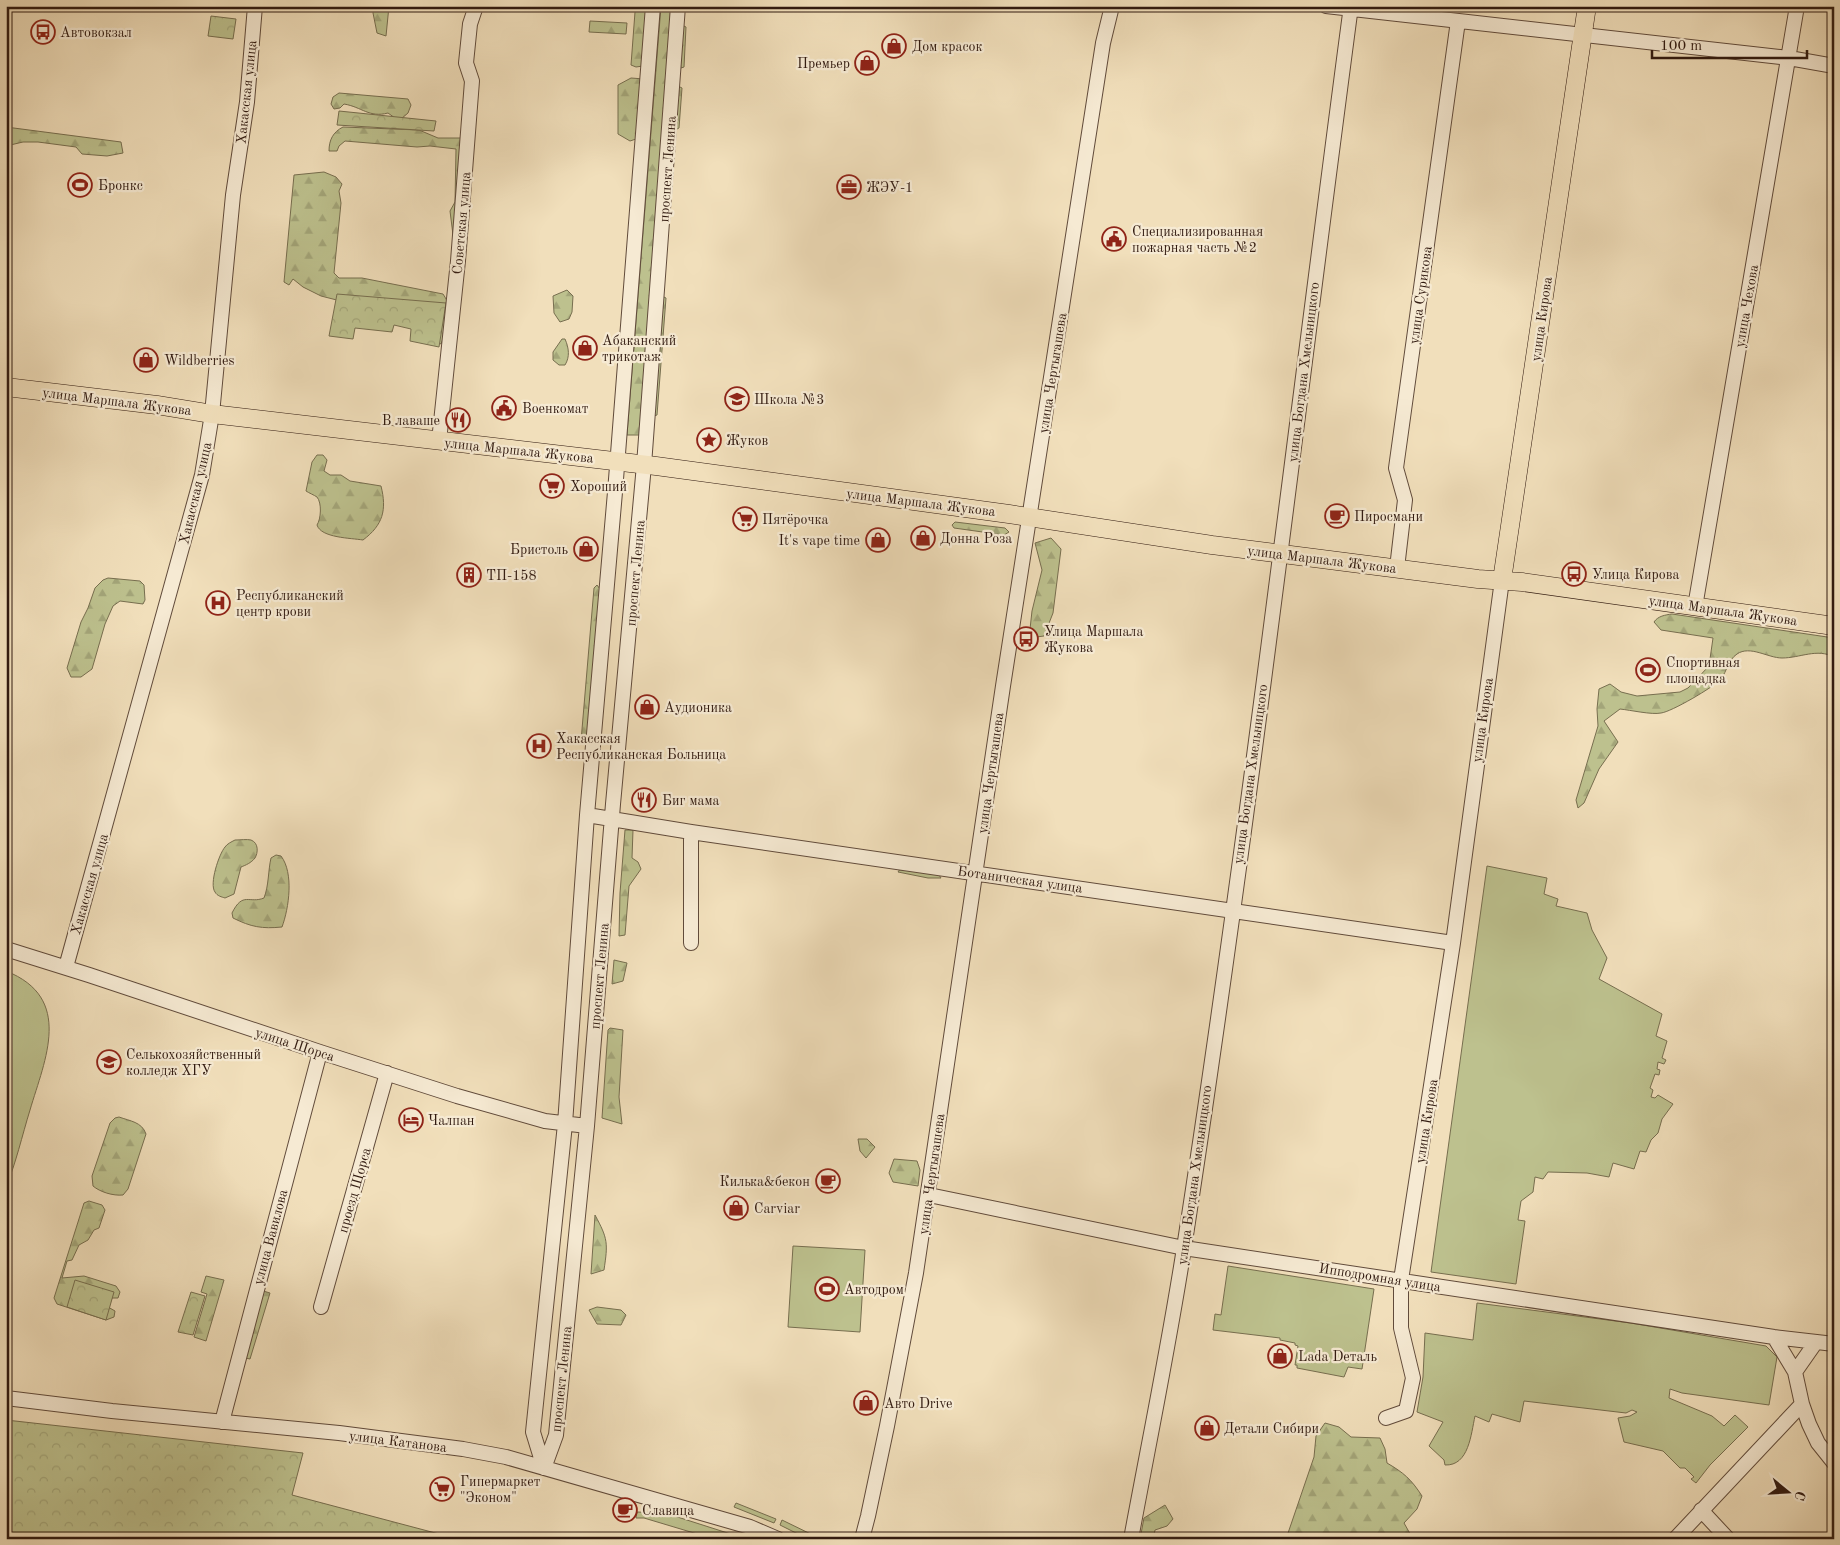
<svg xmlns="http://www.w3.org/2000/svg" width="1840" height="1545" viewBox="0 0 1840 1545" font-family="'Old Standard TT',serif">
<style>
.green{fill:#bdc18e;stroke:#776e4f}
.forest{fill:url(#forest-firs);stroke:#776e4f}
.park{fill:url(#park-crowns);stroke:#776e4f}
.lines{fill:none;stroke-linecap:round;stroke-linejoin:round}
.minor-casing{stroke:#614b3b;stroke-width:16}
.major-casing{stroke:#311a10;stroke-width:19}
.minor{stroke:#f6ead3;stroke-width:14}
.major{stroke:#f1dfbb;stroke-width:18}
.labels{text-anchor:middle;stroke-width:4.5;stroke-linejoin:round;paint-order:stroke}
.poi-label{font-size:14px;fill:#311a10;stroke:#f6ead3;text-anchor:start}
.street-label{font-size:14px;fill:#311a10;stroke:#f6ead3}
</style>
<defs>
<pattern id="forest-firs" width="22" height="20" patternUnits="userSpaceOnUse" patternTransform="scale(1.25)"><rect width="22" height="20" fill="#bdc18e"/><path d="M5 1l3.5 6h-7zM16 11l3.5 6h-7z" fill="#a3a579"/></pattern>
<pattern id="park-crowns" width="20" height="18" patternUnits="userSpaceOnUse" patternTransform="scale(1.25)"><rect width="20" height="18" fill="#bdc18e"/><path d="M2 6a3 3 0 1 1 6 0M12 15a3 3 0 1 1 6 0" fill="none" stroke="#a3a579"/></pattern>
</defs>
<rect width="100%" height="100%" fill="#f1dfbb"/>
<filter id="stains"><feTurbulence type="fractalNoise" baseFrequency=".004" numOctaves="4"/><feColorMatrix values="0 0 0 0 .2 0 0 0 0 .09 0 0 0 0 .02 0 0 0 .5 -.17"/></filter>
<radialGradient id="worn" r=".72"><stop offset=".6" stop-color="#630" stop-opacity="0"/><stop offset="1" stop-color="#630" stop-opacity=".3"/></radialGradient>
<path class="green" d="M1487,866L1547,878L1544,894L1558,899L1556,906L1587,913L1592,930L1607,958L1599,979L1662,1014L1656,1036L1667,1041L1662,1058L1666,1060L1664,1064L1658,1062L1657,1069L1660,1070L1659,1075L1655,1074L1650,1088L1653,1090L1651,1097L1655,1098L1658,1095L1673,1104L1662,1119L1658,1133L1651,1140L1646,1152L1640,1151L1634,1169L1613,1163L1609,1177L1587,1173L1548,1172L1543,1179L1535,1177L1533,1192L1521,1201L1518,1220L1525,1221L1516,1284L1431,1272Z
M6,971C74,998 45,1059 30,1110C22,1136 16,1163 6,1187Z
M793,1246L865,1250L860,1332L788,1327Z
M1228,1266L1374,1289L1362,1369L1348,1367L1344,1377L1297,1368V1365H1295L1298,1346L1295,1345V1343L1280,1340V1338L1213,1330L1215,1314L1221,1315Z
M1477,1303L1631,1323L1766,1346L1777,1357L1769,1405L1682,1393L1670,1389L1669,1398L1712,1416L1724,1426L1735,1415L1748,1427L1710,1465L1696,1483L1691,1479L1694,1477L1685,1468H1680L1663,1451L1624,1442L1618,1418L1630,1416L1637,1412L1632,1410L1626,1413L1524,1401L1520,1422L1492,1414L1489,1422L1475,1416C1471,1434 1469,1466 1445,1465L1444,1460L1429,1446L1443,1422L1417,1412L1423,1377L1425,1333L1473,1340Z
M736,1503L776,1519L774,1523L734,1507Z
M637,1512L665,1513L737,1536V1539H714L644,1518H636Z
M782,1520L821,1539H808L780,1525Z"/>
<path class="forest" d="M373,6H389L386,36L377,33L373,13Z
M661,6H672L641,435H627Z
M641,9L647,13L643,66L636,67L631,65L635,12Z
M590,21L627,23L626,34L589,32Z
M684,26L686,27L684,67L681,68L679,67L682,27Z
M631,78L644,79L639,138L630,141L618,134V85Z
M680,87L682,88L679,128L677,129L675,127L678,88Z
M339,93L408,99L411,105L408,113L401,119L395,118L388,113C369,118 362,107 344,104L340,108L334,109L331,104L333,97Z
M6,127L121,142L123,153L107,156L82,154L76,147L38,142H23L6,146Z
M343,127L419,130L438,138H466L454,243L450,211L455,202L456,149L430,146L417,147L345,141L339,146L337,151H329C329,140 333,132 343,127Z
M324,172L336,177L342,184L339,191L341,203L334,273L339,278H362L443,294C457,315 449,322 441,344L429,338L435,325L321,296L303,287L293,279L289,285L284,282L294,175Z
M567,290L573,296L572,312L569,319L560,322L554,313L553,296Z
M664,297L666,298L657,415L654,416L661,298Z
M562,339H565C569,348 570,357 565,365H559L553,360V352Z
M317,455H323L327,460L324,471L330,475H341L350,481L381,486C387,510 383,525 363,540C351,538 321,538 317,525C321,519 322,503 317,497C314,495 309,493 306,491L312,462Z
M955,522L1005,528L1009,532L1004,535L954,528L952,525Z
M1051,538L1061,549L1053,613L1044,636L1029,638L1032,611L1042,570L1035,543Z
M108,578L140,581L144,585L145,600L143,604L120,601L113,606L105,624L92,669L81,677H71L67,668L81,622L88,608L95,588L103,580Z
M597,585L600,589L587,740L584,745L581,741L594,588Z
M1672,614L1834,638V657C1817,648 1800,658 1782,658C1768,658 1750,645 1737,654C1728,660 1727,671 1721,679C1714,687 1671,712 1661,713C1652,715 1630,710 1620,709L1604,721L1618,742L1599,769L1584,803L1578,808L1576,800L1598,726L1597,709L1599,689L1610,684L1621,692L1637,696L1680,692L1688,688L1709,666L1713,638L1661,630L1654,622C1658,616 1665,615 1672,614Z
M625,830H633L632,858L638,862L641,869L629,886L625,935L619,936L620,893Z
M235,840C240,840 247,839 251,840C259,843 258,853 255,858C251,863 246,865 241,867L234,894L225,898C222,897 217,896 215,892C209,884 219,854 225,847C227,844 231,842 235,840Z
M276,855L281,856C294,873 289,908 282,927C262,929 251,927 233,918L232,913C243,891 249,904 264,898C269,885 268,871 271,858Z
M905,862L933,866L941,878H928L898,872Z
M614,960L627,963L623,981L612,984Z
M610,1028L623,1030L619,1097L622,1124L602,1118L608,1030Z
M119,1117C130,1121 142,1122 146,1134L128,1189L123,1195C113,1196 100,1192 93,1186L92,1176L110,1123L115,1118Z
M858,1139H867L875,1147L866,1158L860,1151Z
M894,1159L917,1161L920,1170L918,1186L893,1182L889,1173Z
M89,1201L102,1205L105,1210L99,1228L94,1230L88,1240L79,1245L72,1260L67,1261L62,1278L84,1276L116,1286L120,1292L118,1298H112L108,1307L115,1311L114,1317L106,1320L57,1304L54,1298L84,1203Z
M595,1215C608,1239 608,1243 604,1270L591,1274Z
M206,1276L224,1280L206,1341L194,1337L207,1294L201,1292Z
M260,1290L270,1293L250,1359L241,1357Z
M597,1307L621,1310L626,1315L621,1325L597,1324L589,1310Z
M1325,1423L1339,1427L1351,1437L1380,1438L1385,1449L1387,1463C1404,1473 1411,1479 1422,1496L1417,1509L1404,1523L1413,1539H1286L1314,1457L1316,1436Z
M1165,1505L1173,1519L1167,1526L1155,1530L1153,1539H1140L1144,1518Z"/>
<path class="park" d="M211,16L236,19L233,39L208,36Z
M339,111L436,121L434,131L337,125Z
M337,294L446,303L439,347L410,341L411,329L394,325L392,332L355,328L353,339L329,336Z
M75,1280L114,1292L106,1320L67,1307Z
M191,1292L205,1296L193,1335L178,1332Z
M6,1420L303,1453L292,1495L458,1539H6Z"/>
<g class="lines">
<g class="minor-casing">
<path id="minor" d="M1326,6L1789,58L1834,66
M439,441L458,261L472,81L466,63L470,24L476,6
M1397,568L1405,500L1396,468L1458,21
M1695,607L1797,6
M587,815L691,832L1453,943
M691,943V832
M6,949L89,975L320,1052L457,1096L545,1121L587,1126
M66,967L202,475L212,414L233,195L247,102L255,6
M929,1195L1184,1248L1774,1337L1834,1344
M321,1307L387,1073
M1774,1337L1795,1372L1802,1404L1809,1424L1818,1443L1834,1463
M1795,1372L1816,1342
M6,1398L112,1411L339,1433L463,1449L506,1457L750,1527L778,1539
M1386,1418L1406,1411L1413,1378L1401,1328V1280L1453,943L1502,580
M222,1422L320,1052
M544,1468L556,1435L587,1126L613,804L644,465L678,6
M544,1468L533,1432L565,1124L587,815L615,492L653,6
M1701,1510L1728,1539
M862,1539L868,1516L887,1426L916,1273L1003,686L1103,43L1112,6
M1131,1539C1149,1442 1169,1345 1184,1248C1248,835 1296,420 1351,6
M1675,1539L1802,1404"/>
</g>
<g class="major-casing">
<path id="major" d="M6,387L157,405L212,414L656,466L1009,514L1212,545L1478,579L1522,582L1834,626
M1502,580L1587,6"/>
</g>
<use href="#minor" class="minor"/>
<use href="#major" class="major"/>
</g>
<defs>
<g id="bus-ring" transform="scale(1.25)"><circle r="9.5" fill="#f6ead3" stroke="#8f2418" stroke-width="1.5"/><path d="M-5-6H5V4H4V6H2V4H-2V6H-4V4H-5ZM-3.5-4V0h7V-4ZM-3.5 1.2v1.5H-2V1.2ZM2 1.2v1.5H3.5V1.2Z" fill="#8f2418"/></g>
<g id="shop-ring" transform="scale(1.25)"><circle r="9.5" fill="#f6ead3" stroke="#8f2418" stroke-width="1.5"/><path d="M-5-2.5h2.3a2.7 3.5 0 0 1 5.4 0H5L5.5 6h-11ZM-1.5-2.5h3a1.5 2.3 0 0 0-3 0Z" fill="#8f2418"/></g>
<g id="stadium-ring" transform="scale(1.25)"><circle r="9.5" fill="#f6ead3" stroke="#8f2418" stroke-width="1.5"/><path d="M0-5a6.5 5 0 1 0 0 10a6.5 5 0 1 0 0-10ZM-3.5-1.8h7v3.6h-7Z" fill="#8f2418"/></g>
<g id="office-ring" transform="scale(1.25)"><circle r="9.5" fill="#f6ead3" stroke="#8f2418" stroke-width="1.5"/><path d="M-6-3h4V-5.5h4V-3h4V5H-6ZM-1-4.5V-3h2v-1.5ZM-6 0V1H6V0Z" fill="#8f2418"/></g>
<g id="civic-ring" transform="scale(1.25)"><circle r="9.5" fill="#f6ead3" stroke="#8f2418" stroke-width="1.5"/><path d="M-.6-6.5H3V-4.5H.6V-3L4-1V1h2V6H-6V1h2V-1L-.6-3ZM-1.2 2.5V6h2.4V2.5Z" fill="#8f2418"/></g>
<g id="school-ring" transform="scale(1.25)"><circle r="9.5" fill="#f6ead3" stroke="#8f2418" stroke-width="1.5"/><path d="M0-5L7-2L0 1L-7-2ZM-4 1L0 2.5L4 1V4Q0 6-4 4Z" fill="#8f2418"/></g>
<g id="restaurant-ring" transform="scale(1.25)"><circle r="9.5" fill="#f6ead3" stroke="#8f2418" stroke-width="1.5"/><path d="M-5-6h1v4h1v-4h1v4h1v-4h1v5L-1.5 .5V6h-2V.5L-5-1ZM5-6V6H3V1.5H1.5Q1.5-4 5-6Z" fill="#8f2418"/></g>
<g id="sight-ring" transform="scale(1.25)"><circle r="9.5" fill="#f6ead3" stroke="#8f2418" stroke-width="1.5"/><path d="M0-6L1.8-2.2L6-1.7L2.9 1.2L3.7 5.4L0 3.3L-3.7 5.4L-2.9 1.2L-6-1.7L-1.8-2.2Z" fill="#8f2418"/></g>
<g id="supermarket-ring" transform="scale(1.25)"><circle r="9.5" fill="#f6ead3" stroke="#8f2418" stroke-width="1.5"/><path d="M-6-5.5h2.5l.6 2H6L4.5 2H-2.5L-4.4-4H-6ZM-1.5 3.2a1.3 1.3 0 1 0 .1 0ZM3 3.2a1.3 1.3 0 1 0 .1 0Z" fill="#8f2418"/></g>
<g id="cafe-ring" transform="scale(1.25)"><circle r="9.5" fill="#f6ead3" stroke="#8f2418" stroke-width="1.5"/><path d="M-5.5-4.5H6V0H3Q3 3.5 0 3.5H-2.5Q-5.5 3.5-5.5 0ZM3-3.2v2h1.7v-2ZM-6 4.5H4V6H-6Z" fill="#8f2418"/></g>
<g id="building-ring" transform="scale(1.25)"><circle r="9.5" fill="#f6ead3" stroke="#8f2418" stroke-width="1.5"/><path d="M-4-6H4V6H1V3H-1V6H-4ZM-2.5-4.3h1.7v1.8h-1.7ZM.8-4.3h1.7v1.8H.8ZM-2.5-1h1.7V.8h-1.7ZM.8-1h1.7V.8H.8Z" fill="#8f2418"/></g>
<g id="hospital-ring" transform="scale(1.25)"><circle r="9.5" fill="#f6ead3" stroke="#8f2418" stroke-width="1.5"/><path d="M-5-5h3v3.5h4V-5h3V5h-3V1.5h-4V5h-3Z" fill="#8f2418"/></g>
<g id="university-ring" transform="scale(1.25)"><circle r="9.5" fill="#f6ead3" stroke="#8f2418" stroke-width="1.5"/><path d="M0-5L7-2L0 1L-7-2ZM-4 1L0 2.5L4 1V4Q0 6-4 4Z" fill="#8f2418"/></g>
<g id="hotel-ring" transform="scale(1.25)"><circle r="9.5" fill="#f6ead3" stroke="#8f2418" stroke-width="1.5"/><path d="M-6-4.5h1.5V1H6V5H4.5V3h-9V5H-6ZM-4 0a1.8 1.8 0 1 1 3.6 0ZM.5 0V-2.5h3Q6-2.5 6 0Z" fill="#8f2418"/></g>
</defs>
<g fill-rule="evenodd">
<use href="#bus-ring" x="43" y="32"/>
<use href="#shop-ring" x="894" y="46"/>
<use href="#shop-ring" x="867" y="63"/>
<use href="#stadium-ring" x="80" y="185"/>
<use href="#office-ring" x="849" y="187"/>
<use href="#civic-ring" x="1114" y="239"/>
<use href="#shop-ring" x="585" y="348"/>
<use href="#shop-ring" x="146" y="360"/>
<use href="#school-ring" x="737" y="399"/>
<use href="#civic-ring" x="504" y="408"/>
<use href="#restaurant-ring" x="458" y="420"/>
<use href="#sight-ring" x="709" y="440"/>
<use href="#supermarket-ring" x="552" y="486"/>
<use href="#cafe-ring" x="1337" y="516"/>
<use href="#supermarket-ring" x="745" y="519"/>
<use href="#shop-ring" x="923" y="538"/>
<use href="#shop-ring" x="878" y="540"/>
<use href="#shop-ring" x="586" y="549"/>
<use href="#bus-ring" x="1574" y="574"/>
<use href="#building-ring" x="469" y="575"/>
<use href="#hospital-ring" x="218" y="603"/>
<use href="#bus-ring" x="1026" y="639"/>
<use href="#stadium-ring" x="1648" y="670"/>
<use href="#shop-ring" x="647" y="707"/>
<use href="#hospital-ring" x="539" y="746"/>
<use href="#restaurant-ring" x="644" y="800"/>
<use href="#university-ring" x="109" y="1062"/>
<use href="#hotel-ring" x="411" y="1120"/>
<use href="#cafe-ring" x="828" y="1181"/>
<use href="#shop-ring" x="736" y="1208"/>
<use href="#stadium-ring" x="827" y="1289"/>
<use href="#shop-ring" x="1280" y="1356"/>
<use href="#shop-ring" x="866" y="1403"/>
<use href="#shop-ring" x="1207" y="1428"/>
<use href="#supermarket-ring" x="442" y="1489"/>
<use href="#cafe-ring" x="625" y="1510"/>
</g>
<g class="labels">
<g class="poi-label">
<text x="60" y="37">Автовокзал</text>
<text x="912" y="51">Дом красок</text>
<text x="850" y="68" text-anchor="end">Премьер</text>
<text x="98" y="190">Бронкс</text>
<text x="866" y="192">ЖЭУ-1</text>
<text x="1132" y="236">Специализированная<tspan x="1132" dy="16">пожарная часть №2</tspan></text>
<text x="602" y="345">Абаканский<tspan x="602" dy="16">трикотаж</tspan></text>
<text x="164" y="365">Wildberries</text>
<text x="754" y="404">Школа №3</text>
<text x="522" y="413">Военкомат</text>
<text x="440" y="425" text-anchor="end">В лаваше</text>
<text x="726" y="445">Жуков</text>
<text x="570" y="491">Хороший</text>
<text x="1354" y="521">Пиросмани</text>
<text x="762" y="524">Пятёрочка</text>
<text x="940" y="543">Донна Роза</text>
<text x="860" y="545" text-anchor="end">It's vape time</text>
<text x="568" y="554" text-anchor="end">Бристоль</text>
<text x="1592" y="579">Улица Кирова</text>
<text x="486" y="580">ТП-158</text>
<text x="236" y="600">Республиканский<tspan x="236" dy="16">центр крови</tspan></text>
<text x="1044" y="636">Улица Маршала<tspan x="1044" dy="16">Жукова</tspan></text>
<text x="1666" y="667">Спортивная<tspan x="1666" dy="16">площадка</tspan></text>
<text x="664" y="712">Аудионика</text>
<text x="556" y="743">Хакасская<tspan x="556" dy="16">Республиканская Больница</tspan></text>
<text x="662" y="805">Биг мама</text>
<text x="126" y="1059">Селькохозяйственный<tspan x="126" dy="16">колледж ХГУ</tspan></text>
<text x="428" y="1125">Чалпан</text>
<text x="810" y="1186" text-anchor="end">Килька&amp;бекон</text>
<text x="754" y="1213">Carviar</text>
<text x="844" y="1294">Автодром</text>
<text x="1298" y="1361">Lada Dеталь</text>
<text x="884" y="1408">Авто Drive</text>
<text x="1224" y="1433">Детали Сибири</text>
<text x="460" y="1486">Гипермаркет<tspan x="460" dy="16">"Эконом"</tspan></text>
<text x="642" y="1515">Славица</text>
</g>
<g class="street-label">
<text transform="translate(246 92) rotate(-84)" y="5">Хакасская улица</text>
<text transform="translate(667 169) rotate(-86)" y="5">проспект Ленина</text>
<text transform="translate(461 223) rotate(-85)" y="5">Советская улица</text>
<text transform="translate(1420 295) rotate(-82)" y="5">улица Сурикова</text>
<text transform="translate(1746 306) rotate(-80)" y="5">улица Чехова</text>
<text transform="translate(1541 319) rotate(-82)" y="5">улица Кирова</text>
<text transform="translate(1303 372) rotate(-83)" y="5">улица Богдана Хмельницкого</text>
<text transform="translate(1052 373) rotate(-81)" y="5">улица Чертыгашева</text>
<text transform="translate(117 401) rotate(7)" y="5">улица Маршала Жукова</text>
<text transform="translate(519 450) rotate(6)" y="5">улица Маршала Жукова</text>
<text transform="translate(195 493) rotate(-77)" y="5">Хакасская улица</text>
<text transform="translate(921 502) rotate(7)" y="5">улица Маршала Жукова</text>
<text transform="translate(1322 559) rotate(7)" y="5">улица Маршала Жукова</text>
<text transform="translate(635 573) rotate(-85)" y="5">проспект Ленина</text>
<text transform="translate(1723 610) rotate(8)" y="5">улица Маршала Жукова</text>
<text transform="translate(1482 720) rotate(-82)" y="5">улица Кирова</text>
<text transform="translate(990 773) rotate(-82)" y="5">улица Чертыгашева</text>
<text transform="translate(1250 774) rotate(-82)" y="5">улица Богдана Хмельницкого</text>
<text transform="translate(1020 879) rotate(8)" y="5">Ботаническая улица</text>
<text transform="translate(89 884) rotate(-74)" y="5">Хакасская улица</text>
<text transform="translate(599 976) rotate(-85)" y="5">проспект Ленина</text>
<text transform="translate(295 1044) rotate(18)" y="5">улица Щорса</text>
<text transform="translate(1426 1121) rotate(-81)" y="5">улица Кирова</text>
<text transform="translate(931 1174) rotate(-82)" y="5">улица Чертыгашева</text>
<text transform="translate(1194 1175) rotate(-82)" y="5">улица Богдана Хмельницкого</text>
<text transform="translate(354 1190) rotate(-74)" y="5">проезд Щорса</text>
<text transform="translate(270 1237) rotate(-75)" y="5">улица Вавилова</text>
<text transform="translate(1380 1277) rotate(9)" y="5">Ипподромная улица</text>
<text transform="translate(561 1379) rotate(-84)" y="5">проспект Ленина</text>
<text transform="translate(398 1441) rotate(7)" y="5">улица Катанова</text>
</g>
</g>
<rect width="1840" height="1545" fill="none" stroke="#f1dfbb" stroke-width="25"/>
<rect x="8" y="8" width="1825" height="1530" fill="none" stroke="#311a10" stroke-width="2.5"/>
<rect x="12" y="12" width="1815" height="1520" fill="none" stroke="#311a10"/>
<g transform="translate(1788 1492) rotate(108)" stroke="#f6ead3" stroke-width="4" paint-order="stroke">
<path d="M0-4L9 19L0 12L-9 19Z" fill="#311a10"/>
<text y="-8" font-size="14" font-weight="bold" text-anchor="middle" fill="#311a10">С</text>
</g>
<path d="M1652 50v8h155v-8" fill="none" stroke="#311a10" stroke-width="2.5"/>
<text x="1660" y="50" font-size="15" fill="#311a10" stroke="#f6ead3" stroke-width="4" paint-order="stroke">100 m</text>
<rect width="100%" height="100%" filter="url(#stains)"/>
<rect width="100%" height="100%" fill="url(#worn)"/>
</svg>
